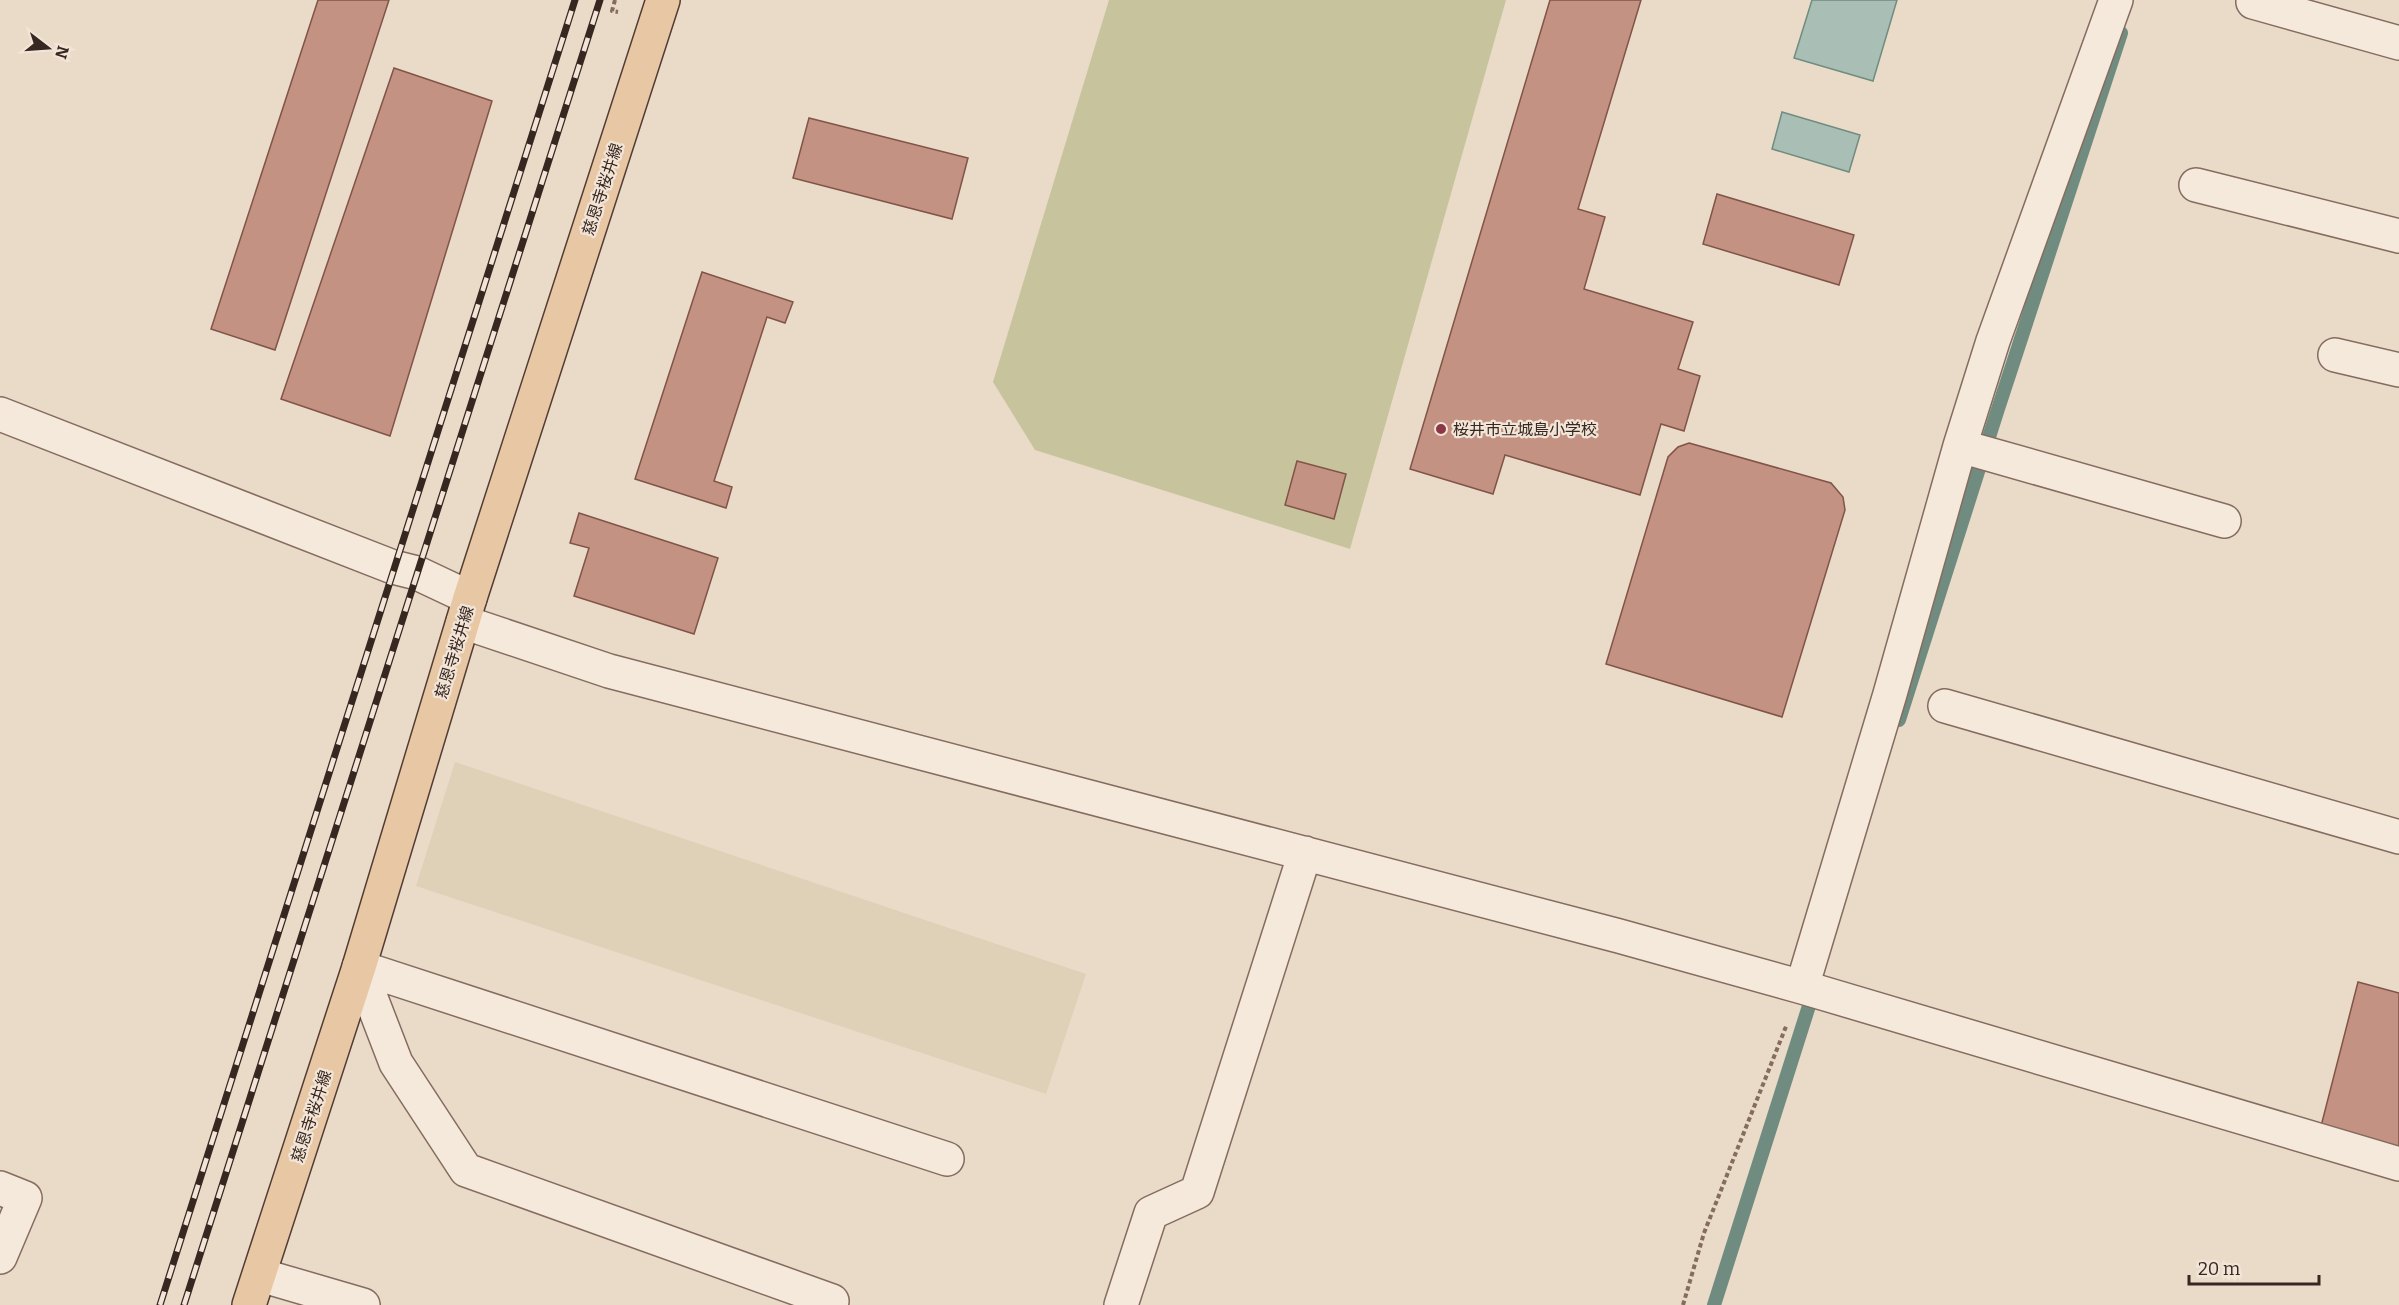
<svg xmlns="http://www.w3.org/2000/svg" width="2399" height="1305" viewBox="0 0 2399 1305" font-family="Bitter,'Noto Sans JP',serif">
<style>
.farmland{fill:#ded1b7}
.green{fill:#c7c49d}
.water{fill:#a9beb4;stroke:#708c80;stroke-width:1.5}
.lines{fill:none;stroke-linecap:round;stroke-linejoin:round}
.stream{stroke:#708c80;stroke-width:14}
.building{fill:#c49282;stroke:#805448;stroke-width:1.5}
.minor-casing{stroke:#846c5f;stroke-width:36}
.major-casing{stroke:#523c33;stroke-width:36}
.path{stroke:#846c5f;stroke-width:4;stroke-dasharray:4.5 3;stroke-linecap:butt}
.minor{stroke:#f5e9db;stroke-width:33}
.major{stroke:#e8c7a5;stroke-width:33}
.rail-casing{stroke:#362821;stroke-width:7}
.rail{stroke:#f2e5d7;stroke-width:4.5;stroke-dasharray:14;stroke-linecap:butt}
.poi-dot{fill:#8c3646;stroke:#f2e5d7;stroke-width:2}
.labels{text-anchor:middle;stroke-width:4.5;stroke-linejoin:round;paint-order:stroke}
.street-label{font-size:16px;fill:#362821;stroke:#f2e5d7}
.poi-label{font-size:16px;fill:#362821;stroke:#f2e5d7;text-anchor:start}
</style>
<rect width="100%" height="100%" fill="#eadac8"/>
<path class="farmland" d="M455,762L1086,974L1046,1094L416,886Z"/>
<path class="green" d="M1109,0H1506L1350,549L1035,450L993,382Z"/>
<path class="water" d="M1812,0H1897L1873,81L1794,58Z
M1782,112L1860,135L1849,172L1772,149Z"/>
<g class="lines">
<path class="stream" d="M1899,720L1997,412L2121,33
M1714,1305L1814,990"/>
</g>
<path class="building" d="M318,0H389L275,350L211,329Z
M1550,0H1641L1578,209L1605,217L1584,289L1693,322L1678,369L1700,376L1684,431L1661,424L1640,495L1505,455L1493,494L1410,469Z
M394,68L492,101L390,436L281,399Z
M809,118L968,158L952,219L793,178Z
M1717,194L1854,235L1839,285L1703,244Z
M702,272L793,302L785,323L767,317L714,481L732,487L726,508L635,479Z
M1689,443L1831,483L1843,497L1845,510L1782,717L1606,664L1668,457L1678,447Z
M1297,461L1346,474L1334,519L1285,505Z
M579,513L718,558L694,634L574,596L589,548L570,543Z
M2358,982L2399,993V1154L2319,1134Z"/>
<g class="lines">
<g class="minor-casing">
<path id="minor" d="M2253,2L2399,43
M2196,185L2399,236
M2335,355L2399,370
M0,414L393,567L417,573L470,598
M1960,446L2224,521
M463,622L609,671L1619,936L1802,987L2399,1164
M1945,706L2399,837
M1802,987L1890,694L1960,446L1993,341L2116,0
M0,1188L25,1198L0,1257
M260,1275L363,1305
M832,1301L466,1170L396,1063L359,967L947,1159
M1121,1305L1151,1213L1197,1192L1305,853"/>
</g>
<g class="major-casing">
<path id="major" d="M249,1305L359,967L470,598L663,0"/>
</g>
<path class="path" d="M615,0L612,11L618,12
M1683,1305L1704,1233L1787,1024"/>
<use href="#minor" class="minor"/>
<use href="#major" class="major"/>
<g class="rail-casing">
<path id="rail" d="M160,1305L575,0
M184,1305L600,0"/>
</g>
<use href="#rail" class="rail"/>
</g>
<circle class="poi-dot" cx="1441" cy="429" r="6"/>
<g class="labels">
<g class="street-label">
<text transform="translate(602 189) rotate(-72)" y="6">慈恩寺桜井線</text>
<text transform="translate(454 652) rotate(-73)" y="6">慈恩寺桜井線</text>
<text transform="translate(311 1116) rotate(-72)" y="6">慈恩寺桜井線</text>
</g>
<g class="poi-label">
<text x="1453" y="435">桜井市立城島小学校</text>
</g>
</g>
<g transform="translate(48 48) rotate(107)" stroke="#f2e5d7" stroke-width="4.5" paint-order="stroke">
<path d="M0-4.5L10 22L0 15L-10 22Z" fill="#362821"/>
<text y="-9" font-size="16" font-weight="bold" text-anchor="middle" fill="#362821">N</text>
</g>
<path d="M2189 1275v9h130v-9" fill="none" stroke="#362821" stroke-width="3"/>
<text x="2198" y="1275" font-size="18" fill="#362821" stroke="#f2e5d7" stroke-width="4.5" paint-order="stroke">20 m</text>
</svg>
